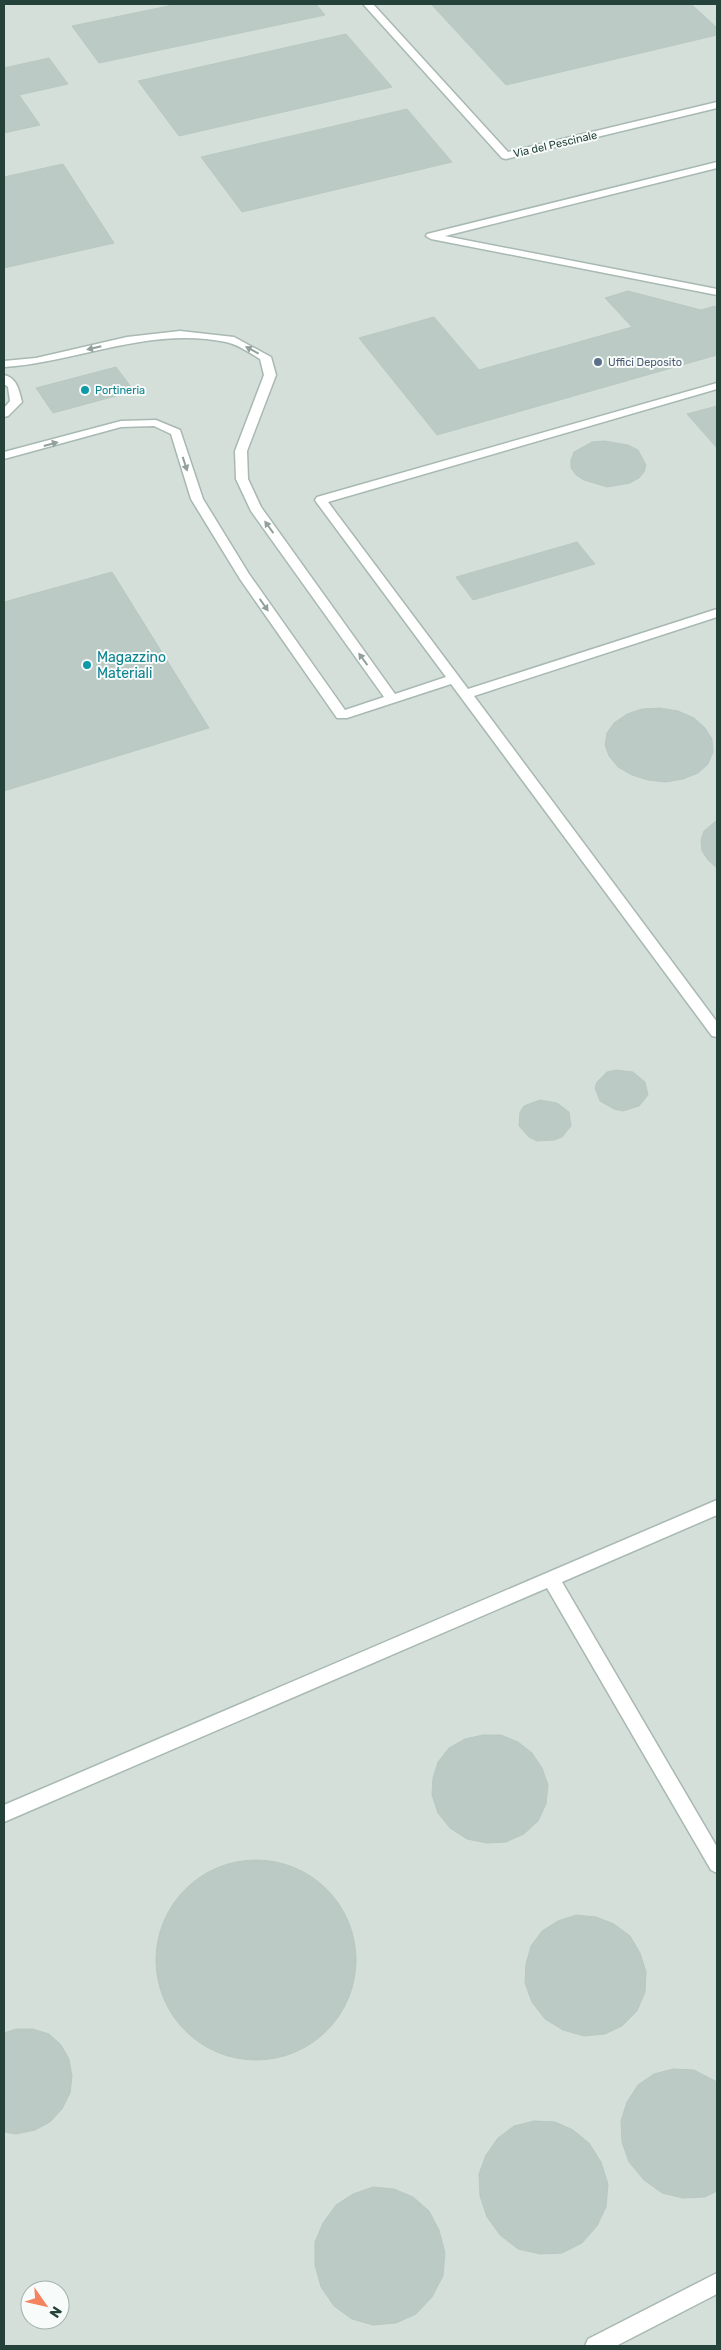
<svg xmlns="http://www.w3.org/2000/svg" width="721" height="2350" viewBox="0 0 721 2350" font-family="Rubik,sans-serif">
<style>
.built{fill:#d4dfda;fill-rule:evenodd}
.building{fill:#bbcac4;stroke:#b8c9c2}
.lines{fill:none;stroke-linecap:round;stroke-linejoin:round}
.minor-casing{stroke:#a8b8b2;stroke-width:3}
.minor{fill:#fff;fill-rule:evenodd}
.oneway{fill:#92a09c}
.service-dot{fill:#5c6f8a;stroke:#f7fbf9;stroke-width:2}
.culture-dot{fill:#0f9aa8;stroke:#f7fbf9;stroke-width:2}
.labels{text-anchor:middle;stroke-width:4;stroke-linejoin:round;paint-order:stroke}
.far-street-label{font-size:11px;fill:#24423a;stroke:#f7fbf9}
.far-service-label{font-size:11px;fill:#4e5e75;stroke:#f7fbf9;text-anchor:start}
.far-culture-label{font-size:11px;fill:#0d838f;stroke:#f7fbf9;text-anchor:start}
.culture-label{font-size:14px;fill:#0d838f;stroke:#f7fbf9;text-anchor:start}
</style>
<rect width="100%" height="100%" fill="#e6efeb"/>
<path class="built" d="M4,4H717V2346H4ZM30,2290H60V2320H30Z"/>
<path class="building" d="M178,4H316L325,15L99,63L72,26Z
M431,4H691L717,28V35L506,85Z
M346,34L392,87L179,136L138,81Z
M49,58L68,84L19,95L40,125L4,133V68Z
M407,109L452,162L242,212L201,157Z
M63,164L114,243L4,268V177Z
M628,291L701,310L715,306L717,309V355L437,435L359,338L434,317L479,370L632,327L605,298Z
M116,367L134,391L53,413L36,388Z
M717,406V448L687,414Z
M604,441L628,445L638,450L646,465L644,472L639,478L630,483L607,487L584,480L576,475L571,468V460L574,452L592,442Z
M577,542L595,564L473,600L456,577Z
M112,572L209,728L4,791V602Z
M660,708L678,711L694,718L705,728L712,739L713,752L708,764L698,773L683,779L666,782L648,780L632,775L618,767L609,756L605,745L607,733L614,723L627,714L642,709Z
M717,820V868L708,860L702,851L701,840L704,831Z
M616,1070L633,1072L645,1082L648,1095L639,1106L623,1111L614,1109L600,1101L595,1088L597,1082L607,1072Z
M540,1100L557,1103L569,1112L571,1126L562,1137L554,1140L537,1141L529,1137L519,1126L520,1112L524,1106Z
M483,1735H501L518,1742L532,1753L542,1768L548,1785L546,1804L538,1821L524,1834L506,1842L487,1843L467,1839L450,1828L438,1813L432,1795L433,1778L438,1762L449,1748L465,1739Z
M156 1960a100 100 0 1 1 200 0a100 100 0 1 1-200 0Z
M576,1915L596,1917L614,1924L630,1936L640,1953L646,1972L645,1992L637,2011L622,2026L605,2034L584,2036L563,2030L545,2019L532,2002L525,1983L526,1964L531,1946L542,1931L558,1921Z
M16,2029H33L49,2034L61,2045L69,2059L72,2076L70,2093L62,2109L50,2122L35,2130L16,2134L4,2132V2033Z
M673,2069L694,2070L717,2082V2191L705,2197L683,2198L662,2193L644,2180L629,2162L622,2142L621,2121L627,2102L638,2085L654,2074Z
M534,2121L555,2122L573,2130L589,2143L601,2162L608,2184L606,2207L597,2226L582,2243L562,2253L540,2254L518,2249L500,2235L487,2217L480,2196L479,2174L486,2155L498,2138L514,2126Z
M373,2187L394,2189L413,2197L429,2211L439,2230L445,2253L443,2276L432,2297L416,2314L396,2323L373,2325L352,2319L334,2306L321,2287L315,2265V2242L323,2223L336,2205L353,2194Z"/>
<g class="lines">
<g class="minor-casing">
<path id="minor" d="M363,4H373L508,152L717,102V108L506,159L502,158Z
M717,162V168L445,236L717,289V295L431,239L426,236L427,234Z
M180,331L234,337L271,357L276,375L247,451L248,479L261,507L395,694L446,677L317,503L315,500L317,497L717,383V389L328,502L468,689L717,609V617L474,696L717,1022V1037L712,1036L451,684L347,718H337L240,579L191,499L171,434L154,426L121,427L4,459V452L121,421L156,420L180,430L203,499L249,574L345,710L384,697L251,511L236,479L235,451L264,375L260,359C250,353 237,344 226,342C150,326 78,362 4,367V361L36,358L127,337Z
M4,375C17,378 19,390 22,402L8,416L4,417V408L10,401L8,387L4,384Z
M717,1500V1515L562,1582L717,1847V1873L711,1870L547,1588L4,1822V1805Z
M717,2273V2294L616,2346H585L588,2339Z"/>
</g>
<use href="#minor" class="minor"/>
</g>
<defs><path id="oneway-solid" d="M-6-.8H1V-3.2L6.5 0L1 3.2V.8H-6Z" transform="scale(1.25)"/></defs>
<g class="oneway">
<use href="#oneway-solid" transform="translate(94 348) rotate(167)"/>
<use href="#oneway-solid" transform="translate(252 350) rotate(-152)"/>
<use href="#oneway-solid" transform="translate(51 444) rotate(-15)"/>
<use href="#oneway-solid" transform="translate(185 464) rotate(72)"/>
<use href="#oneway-solid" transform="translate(269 527) rotate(-126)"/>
<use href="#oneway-solid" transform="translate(264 605) rotate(55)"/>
<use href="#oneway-solid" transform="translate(363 659) rotate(-126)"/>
</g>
<circle class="service-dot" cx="598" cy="362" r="5"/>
<g class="culture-dot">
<circle cx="85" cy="390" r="5"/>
<circle cx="87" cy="665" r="5"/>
</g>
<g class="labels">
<g class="far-street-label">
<text transform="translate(555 144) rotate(-13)" y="4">Via del Pescinale</text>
</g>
<g class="far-service-label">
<text x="608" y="366">Uffici Deposito</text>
</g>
<g class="far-culture-label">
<text x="95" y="394">Portineria</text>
</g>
<g class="culture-label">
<text x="97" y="662">Magazzino<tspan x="97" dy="16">Materiali</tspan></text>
</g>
</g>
<rect width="721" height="2350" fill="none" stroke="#24423a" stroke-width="10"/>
<g transform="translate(45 2305) rotate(124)"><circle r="24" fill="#f7fbf9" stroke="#a3b1ad"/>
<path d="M0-4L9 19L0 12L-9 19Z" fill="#f4845f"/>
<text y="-8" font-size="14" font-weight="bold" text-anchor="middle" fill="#24423a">N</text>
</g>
</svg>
